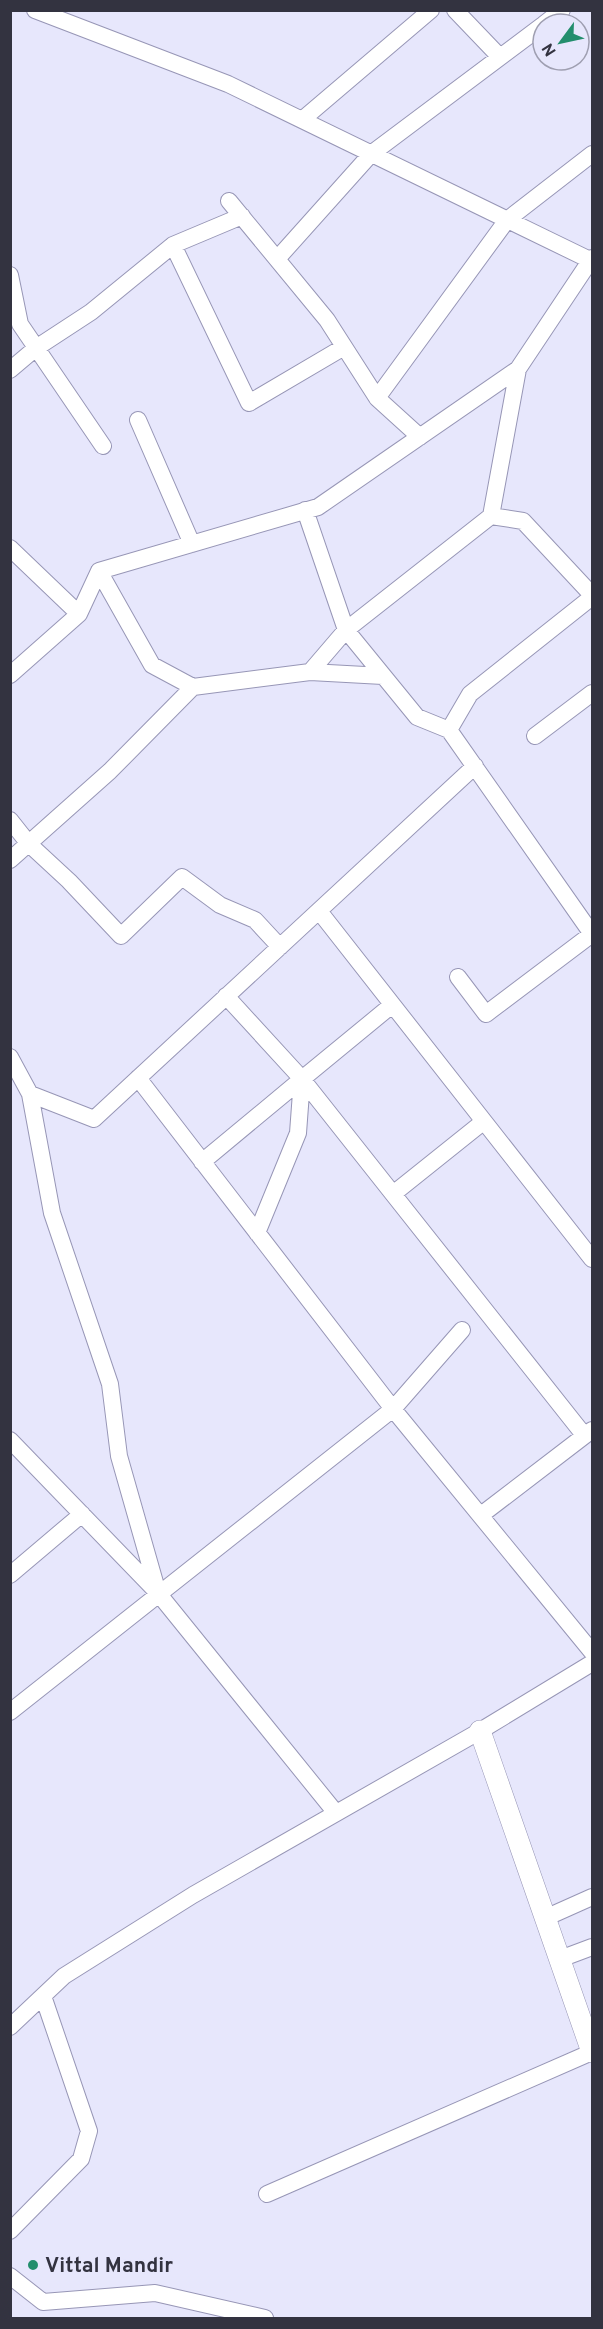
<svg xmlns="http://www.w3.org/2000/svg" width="603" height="2329" viewBox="0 0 603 2329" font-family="Overpass,sans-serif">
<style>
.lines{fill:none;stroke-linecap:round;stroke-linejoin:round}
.minor-casing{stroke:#9796b6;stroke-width:18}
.tertiary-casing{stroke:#9796b6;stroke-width:22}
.minor{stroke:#fff;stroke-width:16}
.tertiary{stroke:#fff;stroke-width:21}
.poi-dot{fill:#238e6d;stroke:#e7e7fc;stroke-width:2}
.labels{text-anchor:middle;stroke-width:4.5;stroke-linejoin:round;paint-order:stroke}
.poi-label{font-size:21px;font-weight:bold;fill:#333340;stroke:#e7e7fc;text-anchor:start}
</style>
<rect width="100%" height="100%" fill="#e7e7fc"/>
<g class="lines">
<g class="minor-casing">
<path id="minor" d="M35,10L228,84L592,261
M455,10L500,57
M544,24L562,10
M303,119L431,10
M229,201L327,320L377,398L507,220L592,154
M173,245L249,403L344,347
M277,259L371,154L543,25
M10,275L20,324L103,446
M10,370L36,348L91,312L173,245L242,216
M377,398L420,437
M138,420L192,544
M305,510L346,630L417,717L449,730
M491,516L523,521L592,595
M10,548L79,614
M99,571L152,665L193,687L310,672L383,676
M592,597L470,694L449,730L592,934
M310,672L346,630L491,516L518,369
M10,675L79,614L99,571L318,507L518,369L592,258
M535,736L592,693
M10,820L29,844L69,881L121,936L182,877L220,905L255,920L280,947
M10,860L110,771L193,687
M319,911L592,1259
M458,977L486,1014L592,934
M226,996L302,1079L393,1194
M10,1057L30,1094L94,1119L475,766
M138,1078L393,1409L592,1652
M30,1094L52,1213L110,1384L119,1456L158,1593
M483,1122L393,1194L584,1435
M202,1162L302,1079
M257,1233L298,1133L302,1079L392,1005
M10,1440L158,1593L336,1813
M481,1515L592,1430
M10,1575L82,1514
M10,1712L393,1409L462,1330
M545,1918L592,1897
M560,1959L592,1947
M10,2027L64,1976L193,1895L480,1731L592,1663
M267,2194L592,2052
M10,2231L81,2159L89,2131L43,1996
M10,2276L43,2302L155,2293L265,2318"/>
</g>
<g class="tertiary-casing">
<path id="tertiary" d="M480,1731L592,2052"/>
</g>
<use href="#minor" class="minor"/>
<use href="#tertiary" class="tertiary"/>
</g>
<circle class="poi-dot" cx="33" cy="2265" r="6"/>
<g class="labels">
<g class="poi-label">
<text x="45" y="2272">Vittal Mandir</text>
</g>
</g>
<rect width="603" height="2329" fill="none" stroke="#333340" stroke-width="24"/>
<g transform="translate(561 42) rotate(237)"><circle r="28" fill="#e7e7fc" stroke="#9f9fb1" stroke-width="1.5"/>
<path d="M0-4.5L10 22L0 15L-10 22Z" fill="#238e6d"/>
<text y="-9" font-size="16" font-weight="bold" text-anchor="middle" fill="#333340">N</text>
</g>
</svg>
